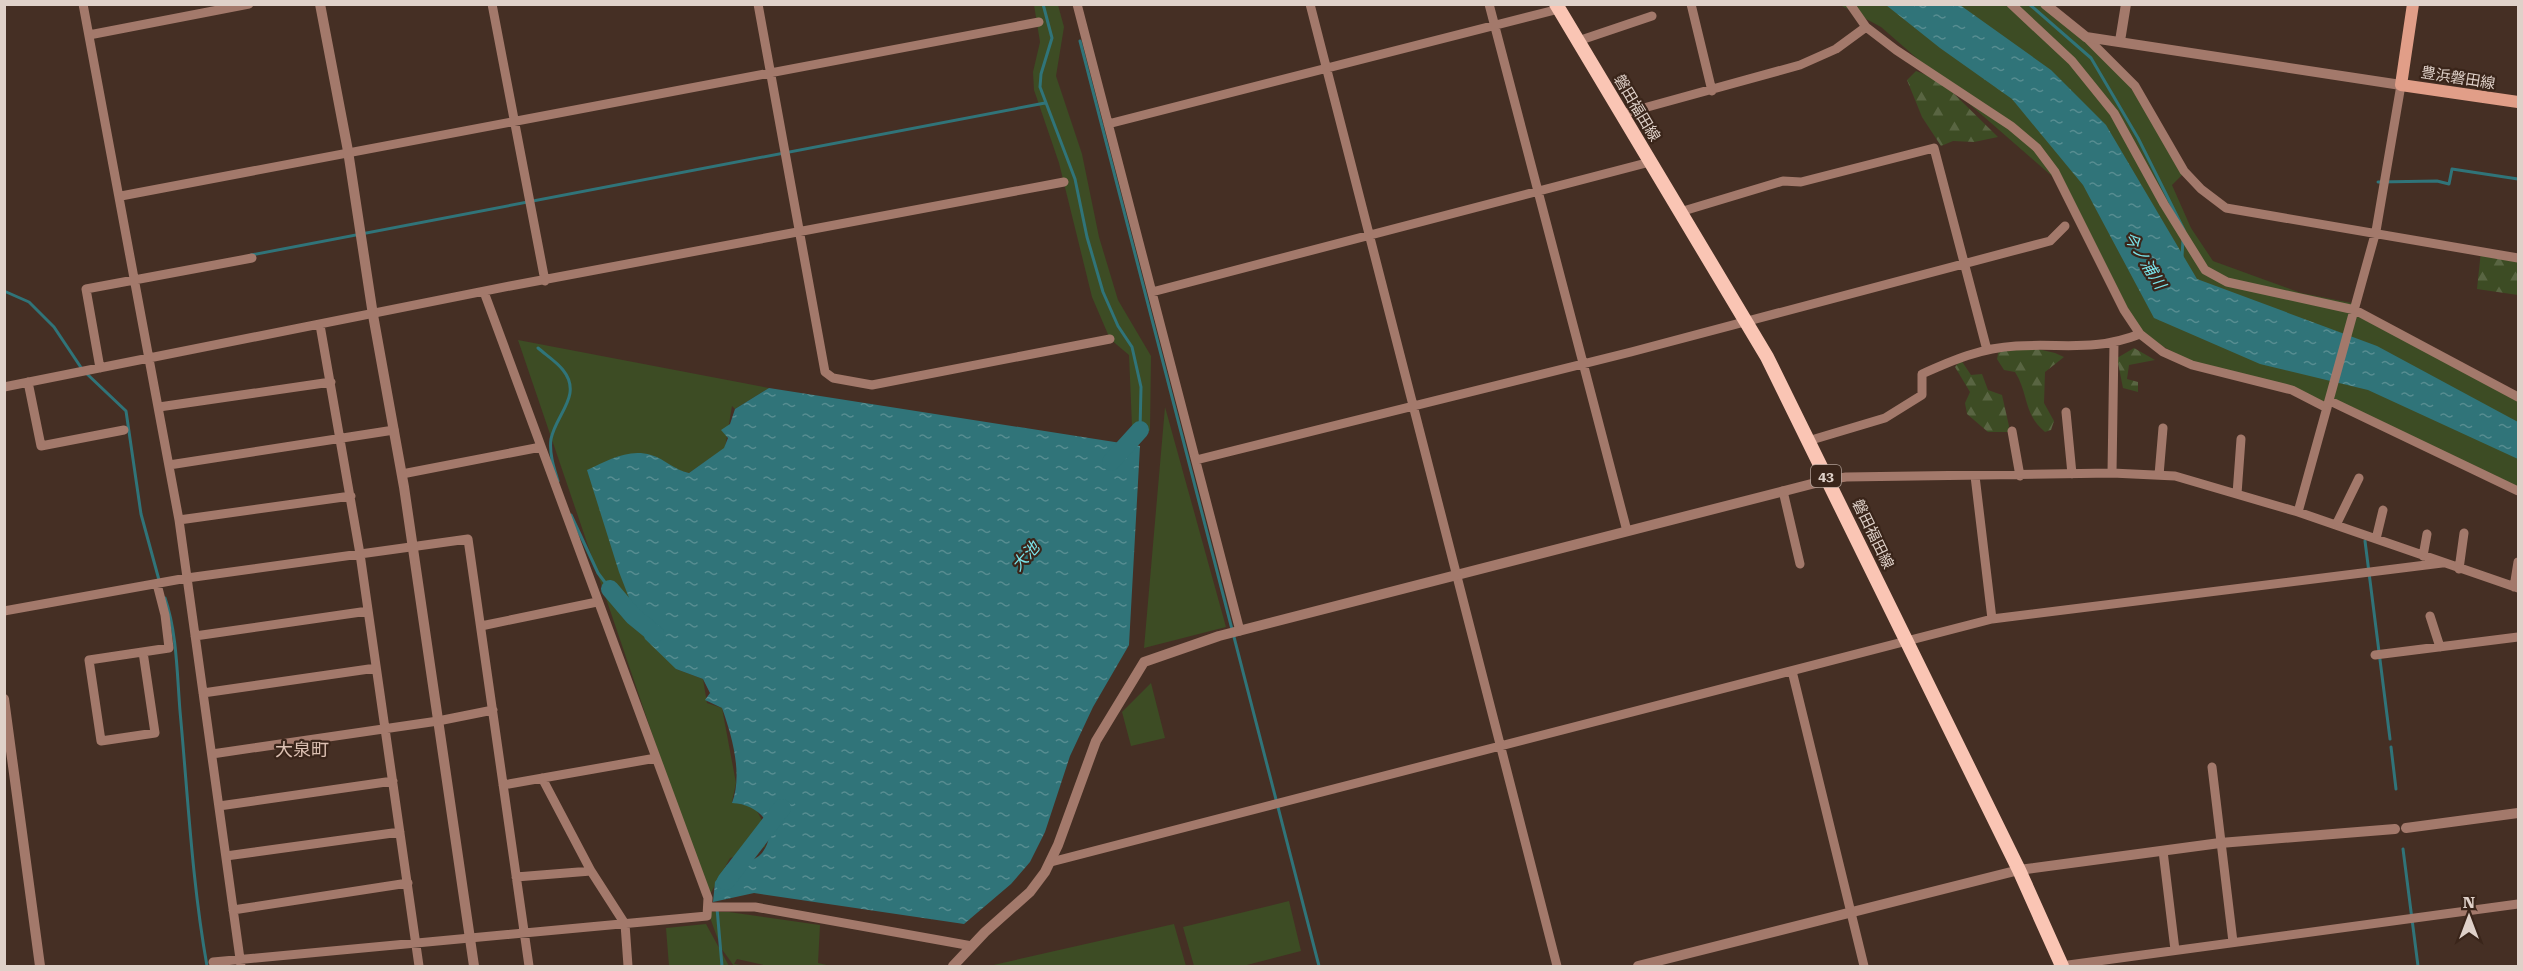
<svg xmlns="http://www.w3.org/2000/svg" width="2523" height="971" viewBox="0 0 2523 971" font-family="'Roboto Serif','Noto Sans JP',serif">
<style>
.green{fill:#3d4c24}
.forest{fill:url(#forest-firs)}
.water{fill:url(#water-ripples)}
.lines{fill:none;stroke-linecap:round;stroke-linejoin:round}
.stream{stroke:#307479;stroke-width:3}
.river{stroke:#307479;stroke-width:18}
.minor{stroke:#a3796b;stroke-width:9}
.tertiary{stroke:#a3796b;stroke-width:10}
.secondary{stroke:#e19e88;stroke-width:12}
.primary{stroke:#fac5b4;stroke-width:14}
.labels{text-anchor:middle;stroke-width:4.5;stroke-linejoin:round;paint-order:stroke}
.shield{fill:#3a251a;stroke:#ae9d94;stroke-width:1.5}
.shield-label{font-size:14px;font-weight:bold;fill:#dfd1c9}
.street-label{font-size:15px;fill:#dfd1c9;stroke:#3a251a}
.water-label{font-size:16px;font-style:italic;fill:#7be5ec;stroke:#3a251a}
.quarter-label{font-size:18px;fill:#ddc1b3;stroke:#3a251a}
</style>
<defs>
<pattern id="forest-firs" width="22" height="20" patternUnits="userSpaceOnUse" patternTransform="scale(1.5)"><rect width="22" height="20" fill="#3d4c24"/><path d="M5 1l3.5 6h-7zM16 11l3.5 6h-7z" fill="#596542"/></pattern>
<pattern id="water-ripples" width="26" height="14" patternUnits="userSpaceOnUse" patternTransform="scale(1.5)"><rect width="26" height="14" fill="#307479"/><path d="M2 4q2-2 4 0t4 0M15 11q2-2 4 0t4 0" fill="none" stroke="#578d91"/></pattern>
</defs>
<rect width="100%" height="100%" fill="#452f24"/>
<path class="green" d="M1034,5H1058L1064,27L1056,76L1082,154L1099,237L1118,300L1151,356L1150,431L1132,426L1129,355L1110,339L1092,297L1059,163L1034,90L1033,72L1040,42Z
M1840,5H2045L2122,74L2185,172L2172,185L2191,228L2213,261L2301,293L2357,304L2355,310L2518,397V491L2359,415L2288,389L2214,374L2140,334L2061,184L1881,27Z
M518,340L769,388L735,409L732,406L725,448L689,473L676,470L651,455L676,669L703,679L707,703L722,708L736,783L732,802L755,807L766,828L765,847L730,858L708,898Z
M1165,407L1226,627L1144,648Z
M1151,683L1165,738L1131,746L1122,712Z
M1289,901L1301,951L1243,966H1194L1183,927Z
M708,912H729L820,925L818,963L831,966H768L737,959L734,964L746,966H734L721,948Z
M706,924L729,966H669L666,928Z
M1174,924L1186,966H989Z"/>
<path class="forest" d="M1916,71L1940,80L1998,137L1974,142L1953,141L1941,146L1922,117L1907,80Z
M2481,251L2518,258V295L2477,289Z
M2024,346L2055,353L2064,357L2045,372L2044,403L2054,421L2051,430L2045,432C2023,414 2029,394 2015,372L2004,370L1997,359L1999,349Z
M2134,348L2155,360L2129,365L2127,379L2138,382V392L2123,388L2117,358Z
M1961,360L1971,375L1982,374L1988,390L2002,395L2009,426L2008,432H1988L1967,414L1965,403L1970,392L1955,367Z"/>
<path class="water" d="M1886,5H1960L2051,70L2106,125L2197,279L2377,346L2518,422V459L2368,390L2260,364L2154,318L2083,185L2012,99L1940,48Z
M769,388L1140,446L1129,645L1093,707L1070,756L1045,832L1030,862L1011,884L964,924L754,893L713,902L715,882L727,865C738,863 755,862 762,853C781,827 759,804 732,803C743,774 732,736 722,708L705,700L710,693L703,679L676,669L645,639L619,572L587,470C607,461 628,448 651,455C665,459 674,470 689,473L724,448L728,438L721,430L730,424L735,409Z"/>
<g class="lines">
<path class="stream" d="M1043,4L1052,38L1041,74L1040,87L1075,179L1087,237L1103,292L1118,326L1132,347L1141,387L1140,430
M2029,4L2091,58L2138,138L2184,230
M1080,41L1319,966
M2378,182L2437,181L2449,184L2452,169L2518,179
M251,255L1045,103
M2182,257L2183,239
M4,291L29,302L54,327L82,369
M538,348C546,355 557,362 563,370C583,395 556,414 551,439C549,453 554,468 558,481
M86,373L126,411L141,514L159,580
M571,515L598,573L610,589
M2365,541L2390,739
M165,598C177,633 177,674 180,711C188,797 192,882 207,966
M2391,747L2396,789
M2403,849L2418,966
M717,908L722,966"/>
<path class="river" d="M1111,462L1140,430
M610,589L633,616L655,634
M726,881L782,808"/>
<path class="minor" d="M83,4L179,520L241,966
M492,4L545,281
M758,4L825,372L833,378L872,385L1110,339
M1077,4L1240,631
M1310,4L1557,966
M1489,4L1627,531
M1691,4L1712,91
M1850,4L1866,27L1896,50L2011,126L2037,148L2055,172L2124,310L2140,334L2163,352L2192,365L2292,390L2327,408
M2011,4L2072,61L2114,113L2164,204L2205,270L2227,282L2355,310L2518,397
M89,35L249,4
M2086,37L2135,86L2184,171L2201,189L2226,208L2518,258
M1578,41L1652,16
M1622,114L1800,65L1836,49L1866,27
M1108,124L1559,9
M121,196L1039,22
M1680,212L1783,181L1801,182L1934,148L1987,350
M1152,292L1650,162
M320,325L360,554L419,966
M100,368L86,289L252,258
M28,382L41,446L124,430
M4,387L510,286L1064,182
M2330,401L2518,491
M159,407L331,382
M2066,412L2072,474
M2012,431L2020,476
M1808,441L1885,418L1922,395V374C1953,360 1981,348 2016,346C2062,343 2094,352 2140,334
M1196,460L1631,352L2050,241L2065,226
M169,465L394,430
M2112,473L2114,343
M402,474L541,447
M2159,475L2163,428
M1975,476L1992,619
M1827,480L1846,477L2112,473L2175,476L2298,512L2518,588
M1783,491L1800,564
M2237,494L2241,439
M2298,512L2376,231L2401,85
M179,520L351,496
M2336,525L2359,478
M2376,539L2383,510
M2423,556L2427,534
M2459,569L2464,533
M2514,587L2518,562
M4,611L187,578L468,539L529,966
M2430,616L2440,647
M481,626L597,602
M195,636L368,611
M143,652L155,733L101,741L89,660L169,648L165,615L157,584
M2375,655L2518,637
M1792,671L1864,966
M203,693L376,668
M212,754L438,721L493,710
M2212,767L2233,942
M542,778L591,871L625,924L628,966
M503,785L656,758
M219,806L393,781
M2163,851L2175,950
M226,856L400,832
M1051,862L1992,619L2442,563
M516,877L591,871
M708,907H755L972,946
M233,910L408,883
M213,962L707,916L708,898L484,292
M2061,966L2518,904"/>
<path class="tertiary" d="M320,4L348,151L373,315L404,487L474,966
M2045,4L2086,37L2401,85
M2120,41L2126,4
M4,699L40,966
M2406,828L2518,813
M953,966L985,932L1030,892L1045,872L1058,845L1096,741L1144,662L1219,636L1827,480
M1638,966L2019,870L2220,843L2395,829"/>
<path class="secondary" d="M2413,4L2401,85L2518,102"/>
<path class="primary" d="M1556,4L1767,357L2019,870L2062,966"/>
</g>
<g class="labels">
<rect class="shield" x="1811" y="465" width="30" height="22" rx="4.5"/>
<g class="shield-label">
<text x="1826" y="481">43</text>
</g>
<g class="street-label">
<text transform="translate(2458 78) rotate(9)" y="5">豊浜磐田線</text>
<text transform="translate(1637 108) rotate(59)" y="5">磐田福田線</text>
<text transform="translate(1873 534) rotate(64)" y="5">磐田福田線</text>
</g>
<g class="water-label">
<text transform="translate(2145 260) rotate(58)" y="6">今ノ浦川</text>
<text transform="translate(1025 556) rotate(-48)" y="6">大池</text>
</g>
<g class="quarter-label">
<text x="302" y="756">大泉町</text>
</g>
</g>
<rect width="2523" height="971" fill="none" stroke="#dfd1c9" stroke-width="12"/>
<g transform="translate(2469 917)" stroke="#3a251a" stroke-width="4.5" paint-order="stroke">
<path d="M0-4.5L10 22L0 15L-10 22Z" fill="#dfd1c9"/>
<text y="-9" font-size="16" font-weight="bold" text-anchor="middle" fill="#dfd1c9">N</text>
</g>
</svg>
